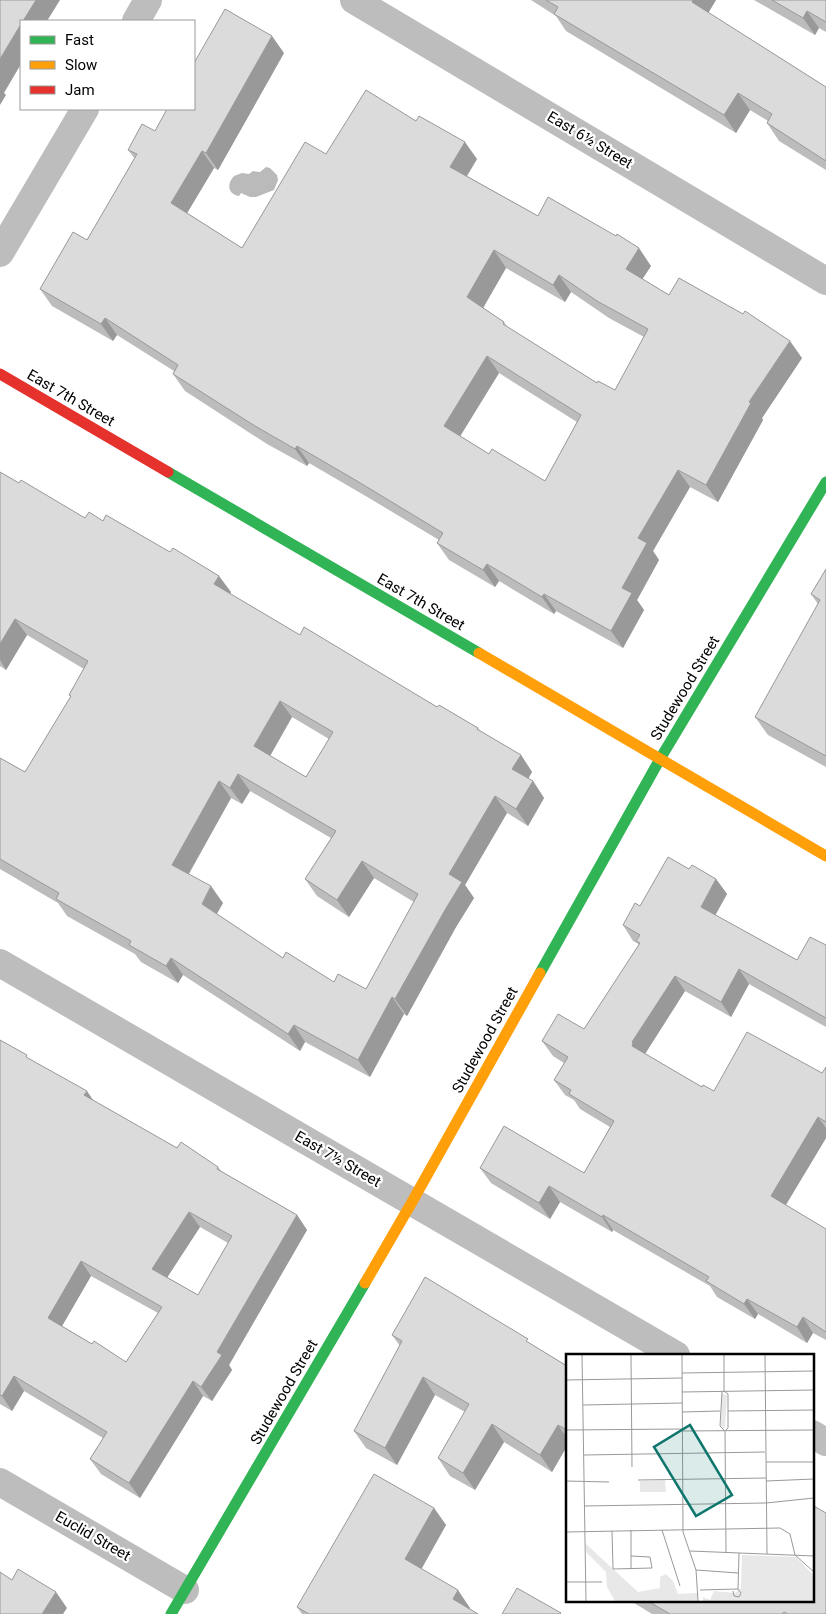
<svg xmlns="http://www.w3.org/2000/svg" width="826" height="1614" viewBox="0 0 826 1614" font-family="Roboto,sans-serif">
<style>
.water{fill:#bababa}
.lines{fill:none;stroke-linecap:round;stroke-linejoin:round}
.street{stroke:#bdbdbd;stroke-width:28}
.fast{stroke:#30b455;stroke-width:11}
.slow{stroke:#ff9f0a;stroke-width:11}
.jam{stroke:#e5322d;stroke-width:11}
.wall{fill:#bcbcbc;fill-rule:evenodd}
.shaded-wall{fill:#999}
.building{fill:#dbdbdb;stroke:#999;fill-rule:evenodd}
.labels{text-anchor:middle;stroke-width:4.5;stroke-linejoin:round;paint-order:stroke}
.street-label{font-size:15px;fill:#000;stroke:#fff}
.inset-road{fill:none;stroke:#999;stroke-width:1}
.view{fill:#0f766e;fill-opacity:0.15;stroke:#0f766e;stroke-width:2.5}
.inset-edge{fill:none;stroke:#000;stroke-width:2.5}
</style>
<rect width="100%" height="100%" fill="#fff"/>
<path class="water" d="M266,167L270,168L277,175L278,180L274,190L256,197H250L241,193L239,196C227,194 227,183 234,176L242,173L249,174L253,171L260,172Z"/>
<g class="lines">
<path class="street" d="M354,0L826,281
M136,21L148,0
M0,253L85,109
M0,963L676,1355
M812,1434L826,1442
M0,1482L185,1590"/>
<path class="fast" d="M168,472L479,653
M540,973L660,759L826,482
M171,1614L365,1283"/>
<path class="slow" d="M479,653L826,856
M365,1283L412,1202L540,973"/>
<path class="jam" d="M0,374L168,472"/>
</g>
<path class="wall" d="M531,0H716L708,13L826,87V170L779,141L767,123L768,121L750,110L736,133L566,31L556,16Z
M754,0H826V32L819,28L815,35Z
M284,53L218,170L214,168L187,213L242,248L326,154L477,159L467,176L538,216L651,266L642,279L669,295L802,358L762,418L763,420L718,502L690,487L653,551L659,560L637,600L644,610L623,648L556,611L554,614L499,581L495,587L449,560L437,543L439,540L369,498L309,463L307,466L267,444L185,391L173,374L174,371L117,335L113,341L52,306L40,289L87,240L135,159L128,150L155,131ZM506,268L565,302L571,292L609,318L644,337L615,390L597,383L508,328L504,322L483,308ZM499,373L577,422L545,481L489,454L460,436Z
M0,472L19,483L85,518L103,521L231,592L230,594L300,635L478,728L480,731L521,755L532,772L528,779L533,781L544,798L528,826L507,813L465,885L474,898L456,927L407,1016L404,1014L370,1077L305,1042L300,1051L183,975L178,983L141,962L135,954L67,916L58,903L0,869V758L25,772L71,697L69,695L84,669L27,635L6,670L0,666ZM292,717L329,739L306,777L270,756ZM250,791L331,838L305,879L317,896L349,917L374,878L414,902L366,989L334,982L283,958L217,914L223,903L189,874L231,798L242,804Z
M826,569V767L768,735L755,717L818,604L811,594Z
M689,869L716,879L727,894L715,915L797,960L826,945V1027L749,984L731,1017L685,991L645,1054L702,1087L714,1091L822,1073L826,1067V1138L786,1205L826,1229V1340L813,1333L807,1343L758,1314L755,1319L717,1297L710,1286L613,1230L612,1232L560,1202L550,1219L491,1183L480,1168L584,1173L610,1127L580,1109L574,1100L565,1095L554,1080L564,1063L553,1056L542,1041L584,1029L639,945L637,943L633,941L623,925L640,906Z
M0,1040L92,1100L177,1148L218,1167L222,1172L297,1215L307,1230L229,1365L232,1370L212,1401L203,1396L140,1498L101,1474L90,1459L103,1438L24,1391L12,1411L0,1404ZM200,1227L228,1243L198,1295L167,1277ZM91,1276L158,1313L126,1362L92,1344L62,1326Z
M392,1335L532,1345L567,1366V1446L552,1472L504,1442L475,1490L450,1476L438,1458L465,1412L435,1395L397,1465L366,1448L354,1431L400,1346Z
M434,1508L446,1525L421,1569L470,1608V1609L478,1614H302L297,1607Z
M629,1600H812L826,1614H652Z"/>
<path class="shaded-wall" d="M36,0H60L47,21H23Z
M693,0H716L704,20L692,2Z
M807,11L819,28L815,35L803,18Z
M21,24V64L4,93L6,95L0,105V59Z
M272,36L284,53L218,170L206,153Z
M738,93L750,110L736,133L724,115Z
M465,142L477,159L462,184L450,167Z
M202,151L214,168L183,220L171,203Z
M639,248L651,266L638,286L626,269Z
M494,250L506,268L479,315L467,297Z
M559,275L571,292L565,302L553,285Z
M105,318L117,335L113,341L101,324Z
M790,341L802,358L762,418L763,420L718,502L706,485L749,402Z
M487,356L499,373L456,443L444,426Z
M297,446L309,463L307,466L295,449Z
M678,470L690,487L653,551L659,560L637,600L644,610L623,648L611,631L622,588L638,538Z
M487,564L499,581L495,587L483,570Z
M219,576L231,592L226,601L214,584Z
M544,594L556,611L554,614L542,597Z
M15,619L27,635L6,670L0,660V644Z
M280,701L292,717L266,763L254,746Z
M521,755L532,772L524,786L512,769Z
M238,774L250,791L242,804L230,788Z
M219,781L231,798L184,882L172,865Z
M533,781L544,798L528,826L516,809Z
M495,796L507,813L465,885L474,898L456,927L407,1016L395,999L449,874Z
M362,861L374,878L349,917L337,900Z
M716,879L727,894L711,923L701,907Z
M211,886L223,903L213,920L202,904Z
M171,958L183,975L178,983L166,966Z
M739,969L749,984L731,1017L721,1002Z
M675,976L685,991L643,1057L632,1046V1042Z
M392,997L404,1014L370,1077L358,1060Z
M294,1025L305,1042L300,1051L288,1034Z
M87,1091L97,1106L84,1095Z
M818,1117L826,1128V1138L782,1211L771,1196Z
M549,1186L560,1202L550,1219L539,1203Z
M189,1212L200,1227L163,1284L152,1269Z
M297,1215L307,1230L229,1365L232,1370L212,1401L201,1387L217,1352Z
M603,1215L613,1230L612,1232L602,1217Z
M81,1261L91,1276L58,1333L48,1318Z
M747,1299L758,1314L755,1319L744,1304Z
M803,1317L813,1333L807,1343L797,1327Z
M14,1376L24,1391L12,1411L2,1396Z
M423,1377L435,1395L397,1465L385,1448Z
M193,1381L203,1396L140,1498L129,1483Z
M492,1424L504,1442L475,1490L463,1473Z
M558,1425L567,1438V1446L552,1472L540,1455Z
M434,1508L446,1525L417,1577L405,1559Z
M458,1590L470,1608L467,1614L453,1599Z
M56,1592L67,1608L63,1614H42Z"/>
<path class="building" d="M0,0H36L23,21H21V24L0,59Z
M546,0H693L692,2L826,87V161L767,123L772,114L738,93L724,115L554,14L558,7Z
M772,0H826V22L807,11L803,18Z
M225,9L272,36L206,153L202,151L171,203L242,248L305,142L326,154L366,90L416,121L419,116L465,142L450,167L538,216L548,197L616,236L617,234L639,248L626,269L669,295L679,278L743,314L745,311L790,341L749,402L751,403L706,485L678,470L638,538L647,543L622,588L632,593L611,631L544,594L542,597L487,564L483,570L437,543L443,533L357,481L297,446L295,449L255,426L173,374L178,365L105,318L101,324L40,289L73,232L87,240L137,154L128,150L142,124L155,131L167,109H194V63ZM494,250L553,285L559,275L597,301L648,329L615,390L598,381L597,383L503,324L504,322L467,297ZM487,356L581,415L545,481L492,449L489,454L444,426Z
M0,472L19,483L21,480L85,518L89,512L103,521L106,515L170,552L173,548L219,576L214,584L300,635L304,627L437,707L439,705L478,728L477,729L521,755L512,769L533,781L516,809L495,796L449,874L462,882L445,910L395,999L392,997L358,1060L294,1025L288,1034L171,958L166,966L129,945L131,941L56,899L59,893L0,859V758L25,772L71,696L69,695L88,661L15,619L0,644ZM280,701L333,732L306,777L254,746ZM238,774L336,831L305,879L337,900L362,861L418,894L366,989L338,974L334,982L286,952L283,958L202,904L211,886L172,865L219,781L230,788Z
M826,569V756L755,717L820,600L811,594Z
M668,857L689,869L692,865L716,879L701,907L797,960L810,937L826,945V1018L739,969L721,1002L675,976L632,1042L633,1043L632,1046L702,1087L703,1085L714,1091L747,1032L822,1073L826,1067V1122L818,1117L771,1196L826,1229V1332L803,1317L797,1327L747,1299L744,1304L706,1281L709,1277L603,1215L602,1217L549,1186L539,1203L480,1168L504,1126L584,1173L614,1121L569,1094L571,1090L554,1080L568,1057L542,1041L558,1014L584,1029L640,943L636,941L640,935L623,925L635,903L640,906Z
M0,1040L27,1055L26,1057L87,1091L84,1095L177,1148L181,1142L218,1167L217,1169L297,1215L217,1352L222,1355L201,1387L193,1381L129,1483L90,1459L107,1432L14,1376L2,1396L0,1395ZM189,1212L232,1236L198,1295L152,1269ZM81,1261L162,1307L126,1362L94,1341L92,1344L48,1318Z
M425,1277L528,1339L526,1341L567,1366V1430L558,1425L540,1455L492,1424L463,1473L438,1458L469,1404L423,1377L385,1448L354,1431L402,1341L392,1335Z
M374,1474L434,1508L405,1559L458,1590L453,1599L478,1614H309L297,1607Z
M812,1505L826,1513V1614H788L784,1612L782,1614H670L646,1600H812Z
M18,1569L56,1592L42,1614H0V1572L12,1580Z
M517,1588L561,1613L560,1614H502Z"/>
<g class="labels">
<g class="street-label">
<text transform="translate(590 140) rotate(31)" y="5">East 6½ Street</text>
<text transform="translate(71 398) rotate(30)" y="5">East 7th Street</text>
<text transform="translate(421 602) rotate(30)" y="5">East 7th Street</text>
<text transform="translate(685 688) rotate(-59)" y="5">Studewood Street</text>
<text transform="translate(485 1040) rotate(-61)" y="5">Studewood Street</text>
<text transform="translate(338 1159) rotate(30)" y="5">East 7½ Street</text>
<text transform="translate(284 1392) rotate(-60)" y="5">Studewood Street</text>
<text transform="translate(93 1536) rotate(30)" y="5">Euclid Street</text>
</g>
</g>
<g transform="translate(566 1354)">
<rect width="248" height="248" fill="#fff"/>
<path d="M156,40L161,41L159,74L155,72ZM99,126L100,138H74V127ZM20,190L72,238L94,234V223L100,220L107,227L112,240L131,239V247H49L41,233L40,218L20,198ZM176,201L230,203L247,221V247H137V243L144,246L148,237L169,239L175,234Z" fill="#e8e8e8"/>
<path class="inset-road" d="M16,1L20,247M65,1L66,113M116,1L117,178L130,216L132,247M158,1V37L162,40V74L159,77L160,198M199,1L201,200M116,19L248,17M0,26L116,24M116,38L248,36M156,38L154,72L158,76M17,51L116,49M162,57L248,56M116,58L154,57M0,76L117,75M117,77L248,76M18,101L199,98M200,108H248M72,126L200,124M0,127L43,128M200,127L248,125M18,152L200,149L248,144M65,176V215M96,176L114,232M46,177L47,215L86,214L84,203L65,202M0,178L214,174L224,180L229,201L248,218M124,197L248,202M130,216L172,219M0,228H36M134,236L172,235L173,199M167,237L168,242L173,243L175,239L172,235"/>
<path class="view" d="M124,71L166,141L130,162L88,93Z"/>
<rect width="248" height="248" class="inset-edge"/>
</g>
<rect x="20" y="20" width="175" height="90" fill="#ffffff" stroke="#999999"/>
<rect x="30" y="36" width="25" height="8" fill="#30b455" stroke="#999999"/>
<text x="65" y="45" font-size="15" fill="#000000">Fast</text>
<rect x="30" y="61" width="25" height="8" fill="#ff9f0a" stroke="#999999"/>
<text x="65" y="70" font-size="15" fill="#000000">Slow</text>
<rect x="30" y="86" width="25" height="8" fill="#e5322d" stroke="#999999"/>
<text x="65" y="95" font-size="15" fill="#000000">Jam</text>
</svg>
